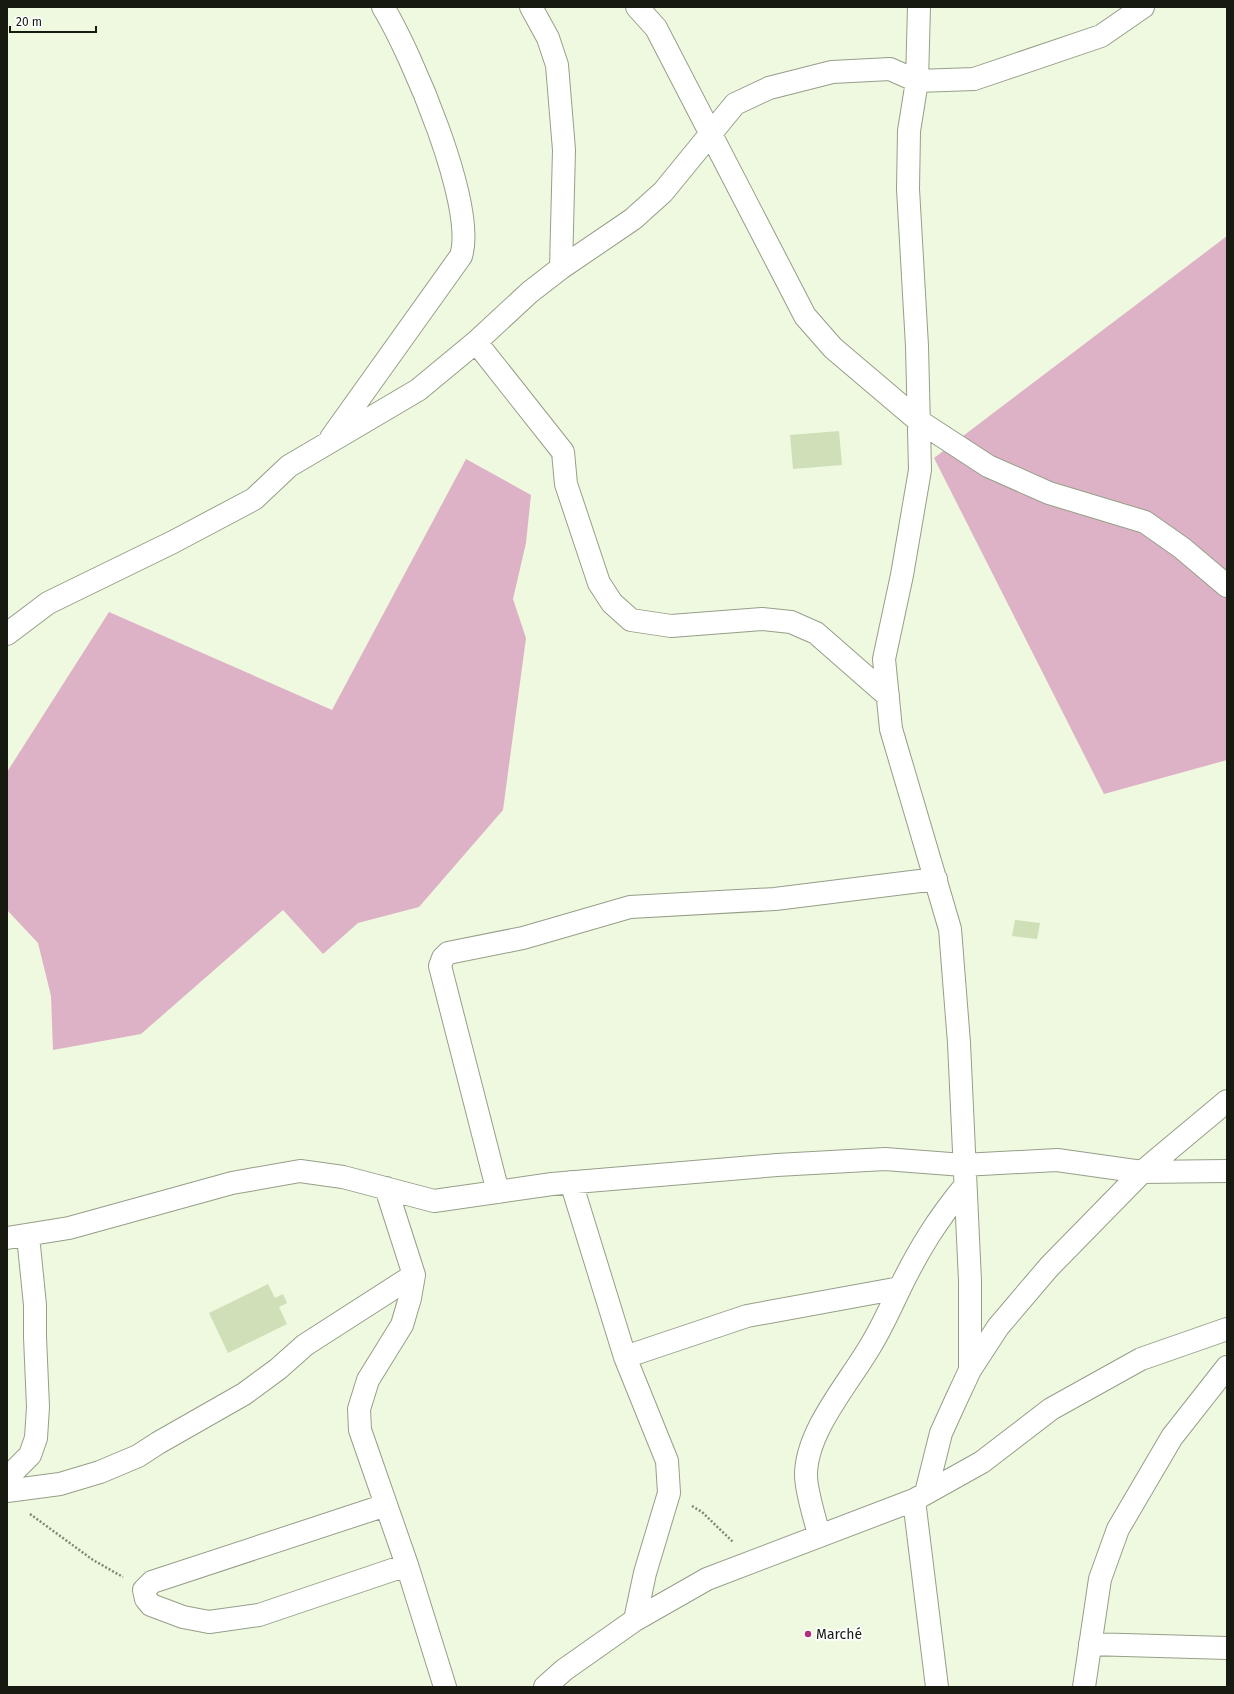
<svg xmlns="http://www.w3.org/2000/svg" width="1234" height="1694" viewBox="0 0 1234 1694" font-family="'Fira Sans',sans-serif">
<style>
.forest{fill:#deb2c6}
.building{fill:#cfdfb7}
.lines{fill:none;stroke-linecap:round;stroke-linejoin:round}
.minor-casing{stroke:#959f88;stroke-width:24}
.path{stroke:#808776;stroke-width:2.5;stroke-dasharray:2 2;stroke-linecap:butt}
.minor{stroke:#fff;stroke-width:22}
.poi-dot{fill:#b1307b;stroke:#fff;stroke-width:1.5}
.labels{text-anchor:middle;stroke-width:3.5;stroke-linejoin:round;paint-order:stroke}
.poi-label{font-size:14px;fill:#161a11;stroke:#fff;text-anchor:start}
</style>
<rect width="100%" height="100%" fill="#eff9e0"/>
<path class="forest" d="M1227,236V760L1104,794L934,458Z
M466,459L531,495L526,543L513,599L526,638L503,810L419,907L358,923L323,954L283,910L141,1034L53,1050L51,996L38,943L7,910V772L109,612L332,710Z"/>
<path class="building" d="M839,431L842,465L793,469L790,435Z
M1015,920L1040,923L1037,939L1012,936Z
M268,1284L275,1298L283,1294L287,1303L279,1307L287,1324L228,1353L209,1313Z"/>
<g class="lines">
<g class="minor-casing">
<path id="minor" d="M531,7L548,38L557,65L564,150L561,268
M637,7L656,28L805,316L833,348L919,421L988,466L1049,493L1145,522L1182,548L1227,586
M919,7L917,81L909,131L908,189L917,346L920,470L902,575L884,659L891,729L950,929L959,1043L970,1281V1370
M476,342L563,452L566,484L599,583L612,603L631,620L671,626L762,619L791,622L816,633L888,696
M331,438L461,256C477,206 411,53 383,7
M7,634L48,603L173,542L254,499L289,466L418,390L476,342L530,292L561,268L633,219L663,192L735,104L769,88L832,72L890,69L917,81L974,79L1101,36L1143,7
M571,1182L625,1357L667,1461L669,1493L645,1573L635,1620
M386,1188L414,1275L410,1298L402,1325L368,1380L359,1409L360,1430L407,1565L445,1687
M498,1192L440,966L443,958L448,953L523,938L630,907L775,899L936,879
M7,1238L69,1228L232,1183L300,1171L343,1177L434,1201L552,1184L777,1165L885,1159L963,1165L1057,1160L1142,1172L1227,1171
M625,1357L747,1316L900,1288C919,1249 937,1220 965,1186
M7,1478L30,1455L36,1438L38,1407L35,1337V1305L28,1236
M7,1491L60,1484L100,1472L138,1456L158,1443L244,1394L278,1369L305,1345L414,1275
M926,1493L941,1433L956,1400L970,1370L998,1327L1049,1267L1142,1172L1227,1101
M914,1500L937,1687
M386,1505L152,1582L144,1590L146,1599L151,1605L183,1617L209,1622L259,1615L407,1565
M819,1535C815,1518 806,1492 806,1475C806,1431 849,1383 871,1345C882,1327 891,1307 900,1288
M1090,1644L1227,1648
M545,1687L564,1670L635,1620L707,1579L914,1500L982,1462L1051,1409L1141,1359L1227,1329
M1084,1687L1100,1579L1118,1529L1172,1437L1227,1367"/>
</g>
<path class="path" d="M692,1506L702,1512L733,1542
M30,1514L93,1560L123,1577"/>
<use href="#minor" class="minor"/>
</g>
<circle class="poi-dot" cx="808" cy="1634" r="4"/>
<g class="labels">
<g class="poi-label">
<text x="816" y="1639">Marché</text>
</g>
</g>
<rect width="1234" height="1694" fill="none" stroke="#161a11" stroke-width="16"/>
<path d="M10 26v6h86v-6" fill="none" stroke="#161a11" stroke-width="2"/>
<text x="16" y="26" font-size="12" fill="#161a11" stroke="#ffffff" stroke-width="3" paint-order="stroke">20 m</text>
</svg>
